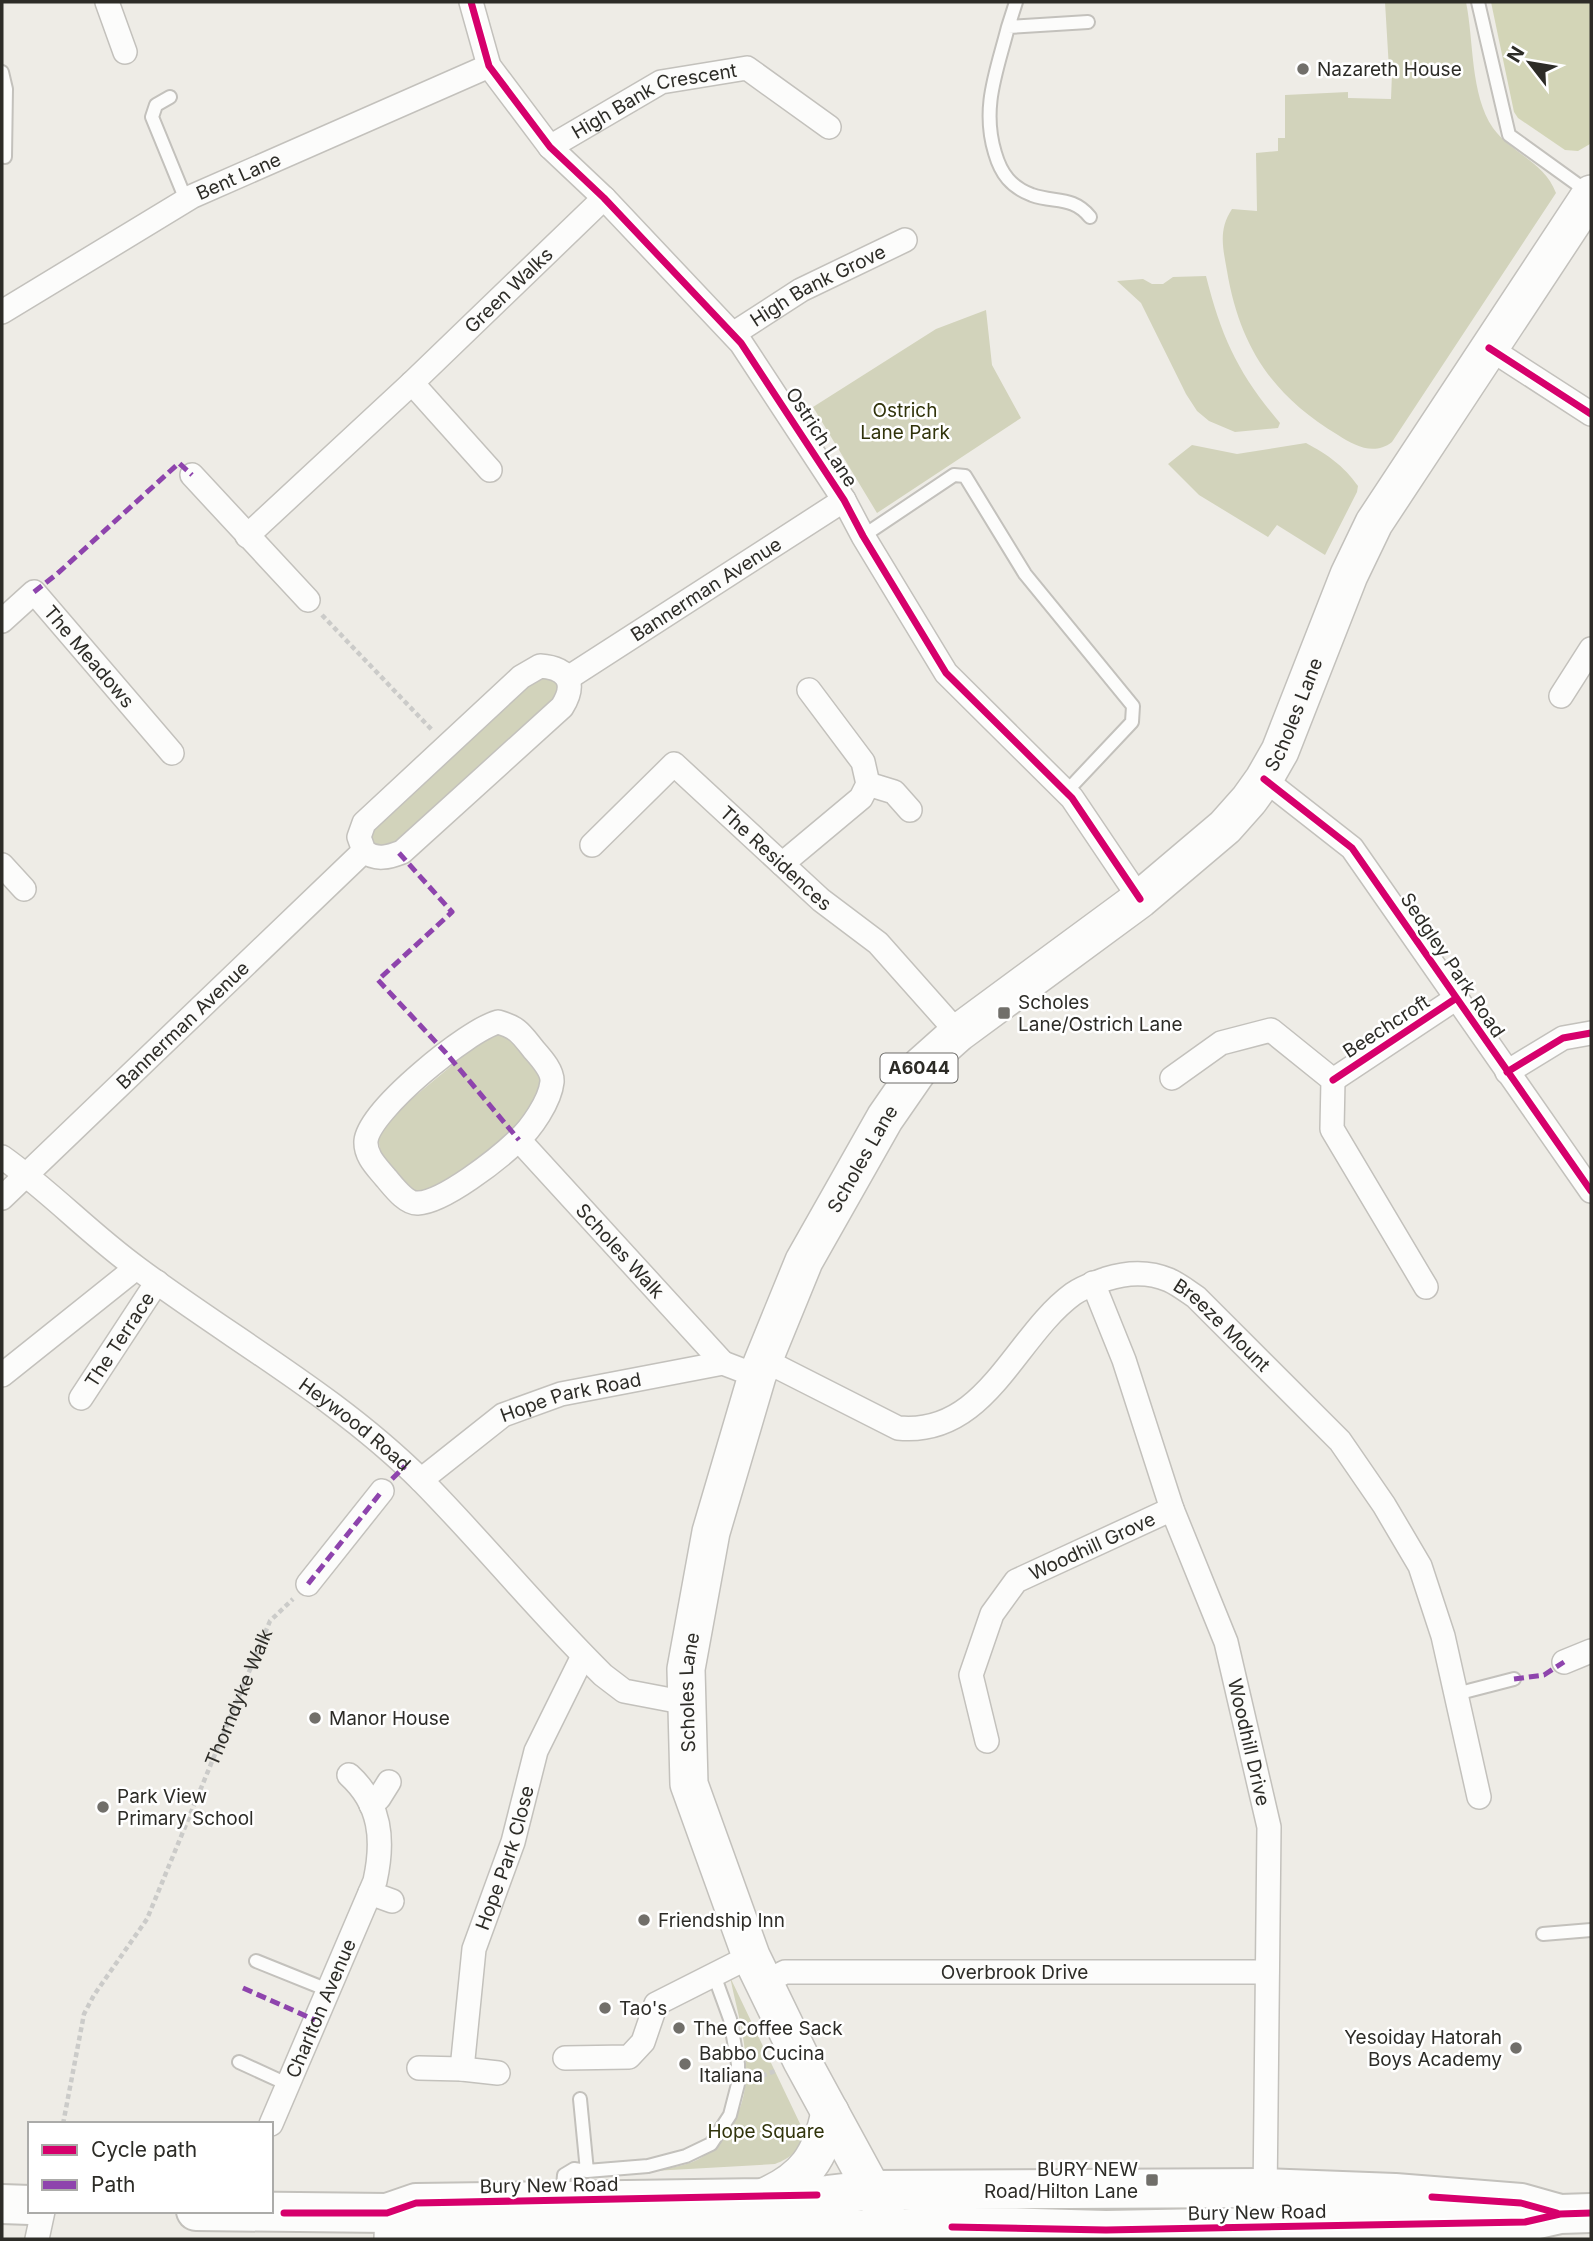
<svg xmlns="http://www.w3.org/2000/svg" width="1593" height="2241" viewBox="0 0 1593 2241" font-family="Inter,sans-serif">
<style>
.green{fill:#d2d3bb}
.forest{fill:#d3d5b7}
.lines{fill:none;stroke-linecap:round;stroke-linejoin:round}
.lane-casing{stroke:#c3c1bc;stroke-width:16}
.street-casing{stroke:#c3c1bc;stroke-width:26}
.primary-casing{stroke:#c3c1bc;stroke-width:40}
.highway-casing{stroke:#c3c1bc;stroke-width:42}
.path{stroke:#cbcbc9;stroke-width:4.5;stroke-dasharray:5 3.5;stroke-linecap:butt}
.lane{stroke:#fcfcfb;stroke-width:12}
.street{stroke:#fcfcfb;stroke-width:23}
.primary{stroke:#fcfcfb;stroke-width:37}
.highway{stroke:#fcfcfb;stroke-width:38}
.quiet{stroke:#8e44ad;stroke-width:5;stroke-dasharray:10 5;stroke-linecap:butt}
.cycleway-casing{stroke:#fff;stroke-width:11}
.cycleway{stroke:#d6006c;stroke-width:7}
.poi-dot{fill:#716f6a;stroke:#fff;stroke-width:2.5}
.labels{text-anchor:middle;stroke-width:5;stroke-linejoin:round;paint-order:stroke}
.shield{fill:#fff;stroke:#6c6b68;stroke-width:2}
.shield-label{font-size:18px;font-weight:bold;fill:#2d2c27}
.poi-label{font-size:19px;fill:#2d2c27;stroke:#fff;text-anchor:start}
.street-label{font-size:19px;fill:#2d2c27;stroke:#fff}
.park-label{font-size:19px;fill:#31340b;stroke:#fff}
</style>
<rect width="100%" height="100%" fill="#eeece6"/>
<path class="green" d="M1385,2H1466C1474,41 1470,94 1493,128C1512,154 1544,161 1556,193L1392,442C1374,456 1355,446 1338,435C1272,395 1240,347 1227,271C1223,248 1218,230 1232,209L1257,211L1256,153L1278,151V138H1285V95L1348,92V98L1391,99L1392,73L1389,69Z
M1206,276C1222,339 1238,373 1280,423L1278,428L1235,432L1209,421L1197,411L1186,394L1141,303L1117,281L1143,279L1152,284H1163L1173,277Z
M986,310L992,365L1021,418L877,513L813,407L936,329Z
M1306,443C1328,455 1343,465 1358,486L1357,492L1325,555L1277,525L1268,537L1199,495L1168,464L1192,445L1237,454Z
M549,676L558,679L560,688L557,697L397,843L389,848L371,844L367,836L535,678Z
M503,1030L545,1077L534,1112L462,1175L417,1195C403,1183 373,1156 380,1135C383,1126 390,1119 396,1112L492,1032Z
M730,1977L804,2132C801,2150 791,2158 775,2164L635,2172C655,2169 681,2169 699,2159C710,2153 718,2144 726,2134C762,2086 741,2030 730,1977Z"/>
<path class="forest" d="M1491,2H1591L1590,144L1578,151L1565,150L1518,118L1514,112Z"/>
<g class="lines">
<g class="lane-casing">
<path id="lane" d="M1016,2L1008,27L1088,22
M1478,2L1509,135L1588,192
M1008,27C997,71 981,107 995,153C1001,174 1011,187 1032,195C1055,203 1073,196 1090,217
M2,72L6,89L5,157
M170,97L156,105L152,117L186,200
M863,536L954,475L965,476L1025,574L1133,706L1132,722L1066,792
M1456,1694L1514,1679
M1543,1934L1591,1930
M256,1961L328,1990
M239,2062L287,2084
M580,2099L587,2171
M562,2198L564,2175L574,2169L587,2171L648,2166L686,2156L711,2144L730,2115L738,2084V2064L730,2019L714,1975"/>
</g>
<g class="street-casing">
<g id="street">
<path d="M107,2L125,52"/>
<path d="M471,2L489,66L550,147L604,198L741,343L844,500L863,536L946,673L1072,798L1140,899"/>
<path id="s2" d="M550,147L661,82L747,68L829,127"/>
<path id="s3" d="M2,312L193,196L489,66"/>
<path id="s4" d="M733,334L801,290L905,240"/>
<path d="M1489,348L1591,414"/>
<path d="M412,383L490,470"/>
<path d="M192,475L308,600"/>
<path id="s5" d="M247,536L412,383L604,198"/>
<path id="s6" d="M2,621L34,592L172,753"/>
<path d="M540,666C568,668 577,683 562,707L402,852C389,857 376,861 364,851L359,837L364,823L521,677Z"/>
<path id="s7" d="M568,678L844,500"/>
<path d="M1561,696L1591,649"/>
<path d="M1264,779L1352,848L1591,1191"/>
<path d="M868,784L894,792L910,810"/>
<path id="s8" d="M592,845L674,764L821,900L878,943L958,1033"/>
<path d="M782,864L861,798L868,784L863,762L809,690"/>
<path d="M2,865L24,889"/>
<path d="M498,1022C519,1028 521,1034 534,1050C541,1058 553,1071 552,1082C550,1101 531,1129 517,1141C498,1159 444,1202 418,1203C406,1204 393,1186 386,1178C377,1167 365,1156 366,1141C369,1110 468,1030 498,1022Z"/>
<path d="M1507,1072L1563,1038L1591,1033"/>
<path d="M1172,1078L1221,1043L1271,1030L1333,1080L1332,1129L1426,1287"/>
<path d="M1333,1080L1455,999"/>
<path id="s9" d="M519,1140L723,1363"/>
<path id="s10" d="M2,1157C50,1191 90,1234 137,1268C232,1339 338,1397 422,1481C484,1544 540,1613 603,1675L624,1691L687,1703"/>
<path id="s11" d="M2,1198L364,851"/>
<path id="s12" d="M1093,1283L1124,1360L1172,1509L1226,1642L1269,1827L1265,2199"/>
<path id="s13" d="M764,1360L898,1428C986,1437 1014,1337 1073,1294C1083,1287 1095,1283 1106,1279C1128,1272 1148,1271 1169,1280C1178,1284 1187,1291 1196,1297L1340,1441L1384,1505L1420,1566L1443,1636L1479,1797"/>
<path d="M2,1375L136,1268"/>
<path id="s14" d="M81,1398L157,1282"/>
<path id="s15" d="M421,1480L503,1415L561,1394L723,1363L757,1376"/>
<path d="M308,1584L382,1491"/>
<path d="M1564,1662L1591,1651"/>
<path id="s16" d="M987,1741L971,1675L992,1614L1016,1581L1172,1509"/>
<path d="M371,1805L379,1798L389,1782"/>
<path d="M370,1893L392,1901"/>
<path id="s17" d="M765,1982L785,1972H1267"/>
<path d="M565,2058L629,2057L643,2042L656,2004L751,1956"/>
<path d="M419,2068L462,2069L498,2073"/>
<path id="s18" d="M462,2069L474,1949L513,1842L536,1751L583,1656"/>
<path id="s19" d="M271,2124L375,1881C384,1840 381,1804 349,1775"/>
<path d="M37,2239L43,2211"/>
<path d="M386,2239L387,2213"/>
</g>
</g>
<g class="primary-casing">
<g id="primary">
<path d="M762,2198C805,2180 821,2157 830,2112"/>
<path id="s20" d="M887,2217L802,2061L751,1956L689,1784L686,1669L711,1532L757,1376L804,1261L885,1118L921,1066L958,1033L1140,899L1225,827L1249,800L1264,779L1280,751L1349,575L1374,523L1591,194"/>
</g>
</g>
<g class="highway-casing">
<path id="highway" d="M2,2204L30,2205
M196,2211L387,2213L416,2203L762,2198L828,2195L872,2190L1265,2188L1395,2193L1521,2203L1560,2214
M409,2225L413,2229L745,2234L967,2226L1106,2230L1525,2222L1560,2214L1591,2213"/>
</g>
<g class="path">
<path d="M322,615L432,730"/>
<path d="M754,2079L775,2071"/>
<path id="s1" d="M63,2124L84,2014L94,1995L147,1919L270,1621L293,1599"/>
</g>
<use href="#lane" class="lane"/>
<use href="#street" class="street"/>
<use href="#primary" class="primary"/>
<use href="#highway" class="highway"/>
<path class="quiet" d="M34,592L57,574L179,463L192,475
M399,853L452,912L378,980L446,1053L519,1140
M392,1479L405,1466
M308,1584L382,1491
M1514,1679L1544,1675L1564,1662
M243,1988L315,2020"/>
<g class="cycleway-casing">
<path id="cycleway" d="M471,2L489,66L550,147L604,198L741,343L844,500L863,536L946,673L1072,798L1140,899
M1489,348L1591,414
M1264,779L1352,848L1591,1191
M1507,1072L1563,1038L1591,1033
M1333,1080L1455,999
M1432,2197L1521,2203L1557,2213
M284,2213H387L416,2203L817,2195
M952,2227L1106,2230L1525,2222L1560,2214L1591,2213"/>
</g>
<use href="#cycleway" class="cycleway"/>
</g>
<g class="poi-dot">
<circle cx="1303" cy="69" r="7"/>
<rect x="997" y="1006" width="14" height="14" rx="3.5"/>
<circle cx="315" cy="1718" r="7"/>
<circle cx="103" cy="1807" r="7"/>
<circle cx="644" cy="1920" r="7"/>
<circle cx="605" cy="2008" r="7"/>
<circle cx="679" cy="2028" r="7"/>
<circle cx="1516" cy="2048" r="7"/>
<circle cx="685" cy="2064" r="7"/>
<rect x="1145" y="2173" width="14" height="14" rx="3.5"/>
</g>
<g class="labels">
<rect class="shield" x="880.5" y="1053.5" width="77" height="29" rx="5"/>
<g class="shield-label">
<text x="919" y="1074">A6044</text>
</g>
<g class="poi-label">
<text x="1317" y="76">Nazareth House</text>
<text x="1018" y="1009">Scholes<tspan x="1018" dy="22">Lane/Ostrich Lane</tspan></text>
<text x="329" y="1725">Manor House</text>
<text x="117" y="1803">Park View<tspan x="117" dy="22">Primary School</tspan></text>
<text x="658" y="1927">Friendship Inn</text>
<text x="619" y="2015">Tao's</text>
<text x="693" y="2035">The Coffee Sack</text>
<text x="1502" y="2044" text-anchor="end">Yesoiday Hatorah<tspan x="1502" dy="22">Boys Academy</tspan></text>
<text x="699" y="2060">Babbo Cucina<tspan x="699" dy="22">Italiana</tspan></text>
<text x="1138" y="2176" text-anchor="end">BURY NEW<tspan x="1138" dy="22">Road/Hilton Lane</tspan></text>
</g>
<g class="street-label">
<text dy="7" stroke="none"><textPath href="#s2" startOffset="116">High Bank Crescent</textPath></text>
<text dy="7" stroke="none"><textPath href="#s3" startOffset="273">Bent Lane</textPath></text>
<text dy="7" stroke="none"><textPath href="#s4" startOffset="98">High Bank Grove</textPath></text>
<text dy="7" stroke="none"><textPath href="#s5" startOffset="359">Green Walks</textPath></text>
<text transform="translate(822 437) rotate(57)" y="7">Ostrich Lane</text>
<text dy="7" stroke="none"><textPath href="#s7" startOffset="164">Bannerman Avenue</textPath></text>
<text dy="7" stroke="none"><textPath href="#s6" startOffset="128">The Meadows</textPath></text>
<text dy="7" stroke="none"><textPath href="#s20" startOffset="1766">Scholes Lane</textPath></text>
<text dy="7" stroke="none"><textPath href="#s8" startOffset="254">The Residences</textPath></text>
<text transform="translate(1453 965) rotate(56)" y="7">Sedgley Park Road</text>
<text dy="7" stroke="none"><textPath href="#s11" startOffset="250">Bannerman Avenue</textPath></text>
<text transform="translate(1386 1026) rotate(-33)" y="7">Beechcroft</text>
<text dy="7" stroke="none"><textPath href="#s20" startOffset="1136">Scholes Lane</textPath></text>
<text dy="7" stroke="none"><textPath href="#s9" startOffset="150">Scholes Walk</textPath></text>
<text dy="7" stroke="none"><textPath href="#s13" startOffset="551">Breeze Mount</textPath></text>
<text dy="7" stroke="none"><textPath href="#s14" startOffset="70">The Terrace</textPath></text>
<text dy="7" stroke="none"><textPath href="#s15" startOffset="175">Hope Park Road</textPath></text>
<text dy="7" stroke="none"><textPath href="#s10" startOffset="443">Heywood Road</textPath></text>
<text dy="7" stroke="none"><textPath href="#s16" startOffset="257">Woodhill Grove</textPath></text>
<text dy="7" stroke="none"><textPath href="#s20" startOffset="569">Scholes Lane</textPath></text>
<text dy="7" stroke="none"><textPath href="#s1" startOffset="466">Thorndyke Walk</textPath></text>
<text dy="7" stroke="none"><textPath href="#s12" startOffset="486">Woodhill Drive</textPath></text>
<text dy="7" stroke="none"><textPath href="#s18" startOffset="217">Hope Park Close</textPath></text>
<text dy="7" stroke="none"><textPath href="#s17" startOffset="252">Overbrook Drive</textPath></text>
<text dy="7" stroke="none"><textPath href="#s19" startOffset="126">Charlton Avenue</textPath></text>
<text transform="translate(549 2185) rotate(-1)" y="7">Bury New Road</text>
<text transform="translate(1257 2212) rotate(-1)" y="7">Bury New Road</text>
</g>
<g class="park-label">
<text x="905" y="417">Ostrich<tspan x="905" dy="22">Lane Park</tspan></text>
<text x="766" y="2138">Hope Square</text>
</g>
</g>
<rect width="1593" height="2241" fill="none" stroke="#2d2c27" stroke-width="7"/>
<rect x="28" y="2122" width="245" height="91" fill="#ffffff" stroke="#ababa9" stroke-width="2"/>
<rect x="42" y="2145" width="35" height="10" fill="#d6006c" stroke="#ababa9" stroke-width="2"/>
<text x="91" y="2157" font-size="21" fill="#2d2c27">Cycle path</text>
<rect x="42" y="2180" width="35" height="10" fill="#8e44ad" stroke="#ababa9" stroke-width="2"/>
<text x="91" y="2192" font-size="21" fill="#2d2c27">Path</text>
<g transform="translate(1530 63) rotate(301)" stroke="#ffffff" stroke-width="5" paint-order="stroke">
<path d="M0-5L12 26L0 18L-12 26Z" fill="#2d2c27"/>
<text y="-10" font-size="19" font-weight="bold" text-anchor="middle" fill="#2d2c27">N</text>
</g>
</svg>
